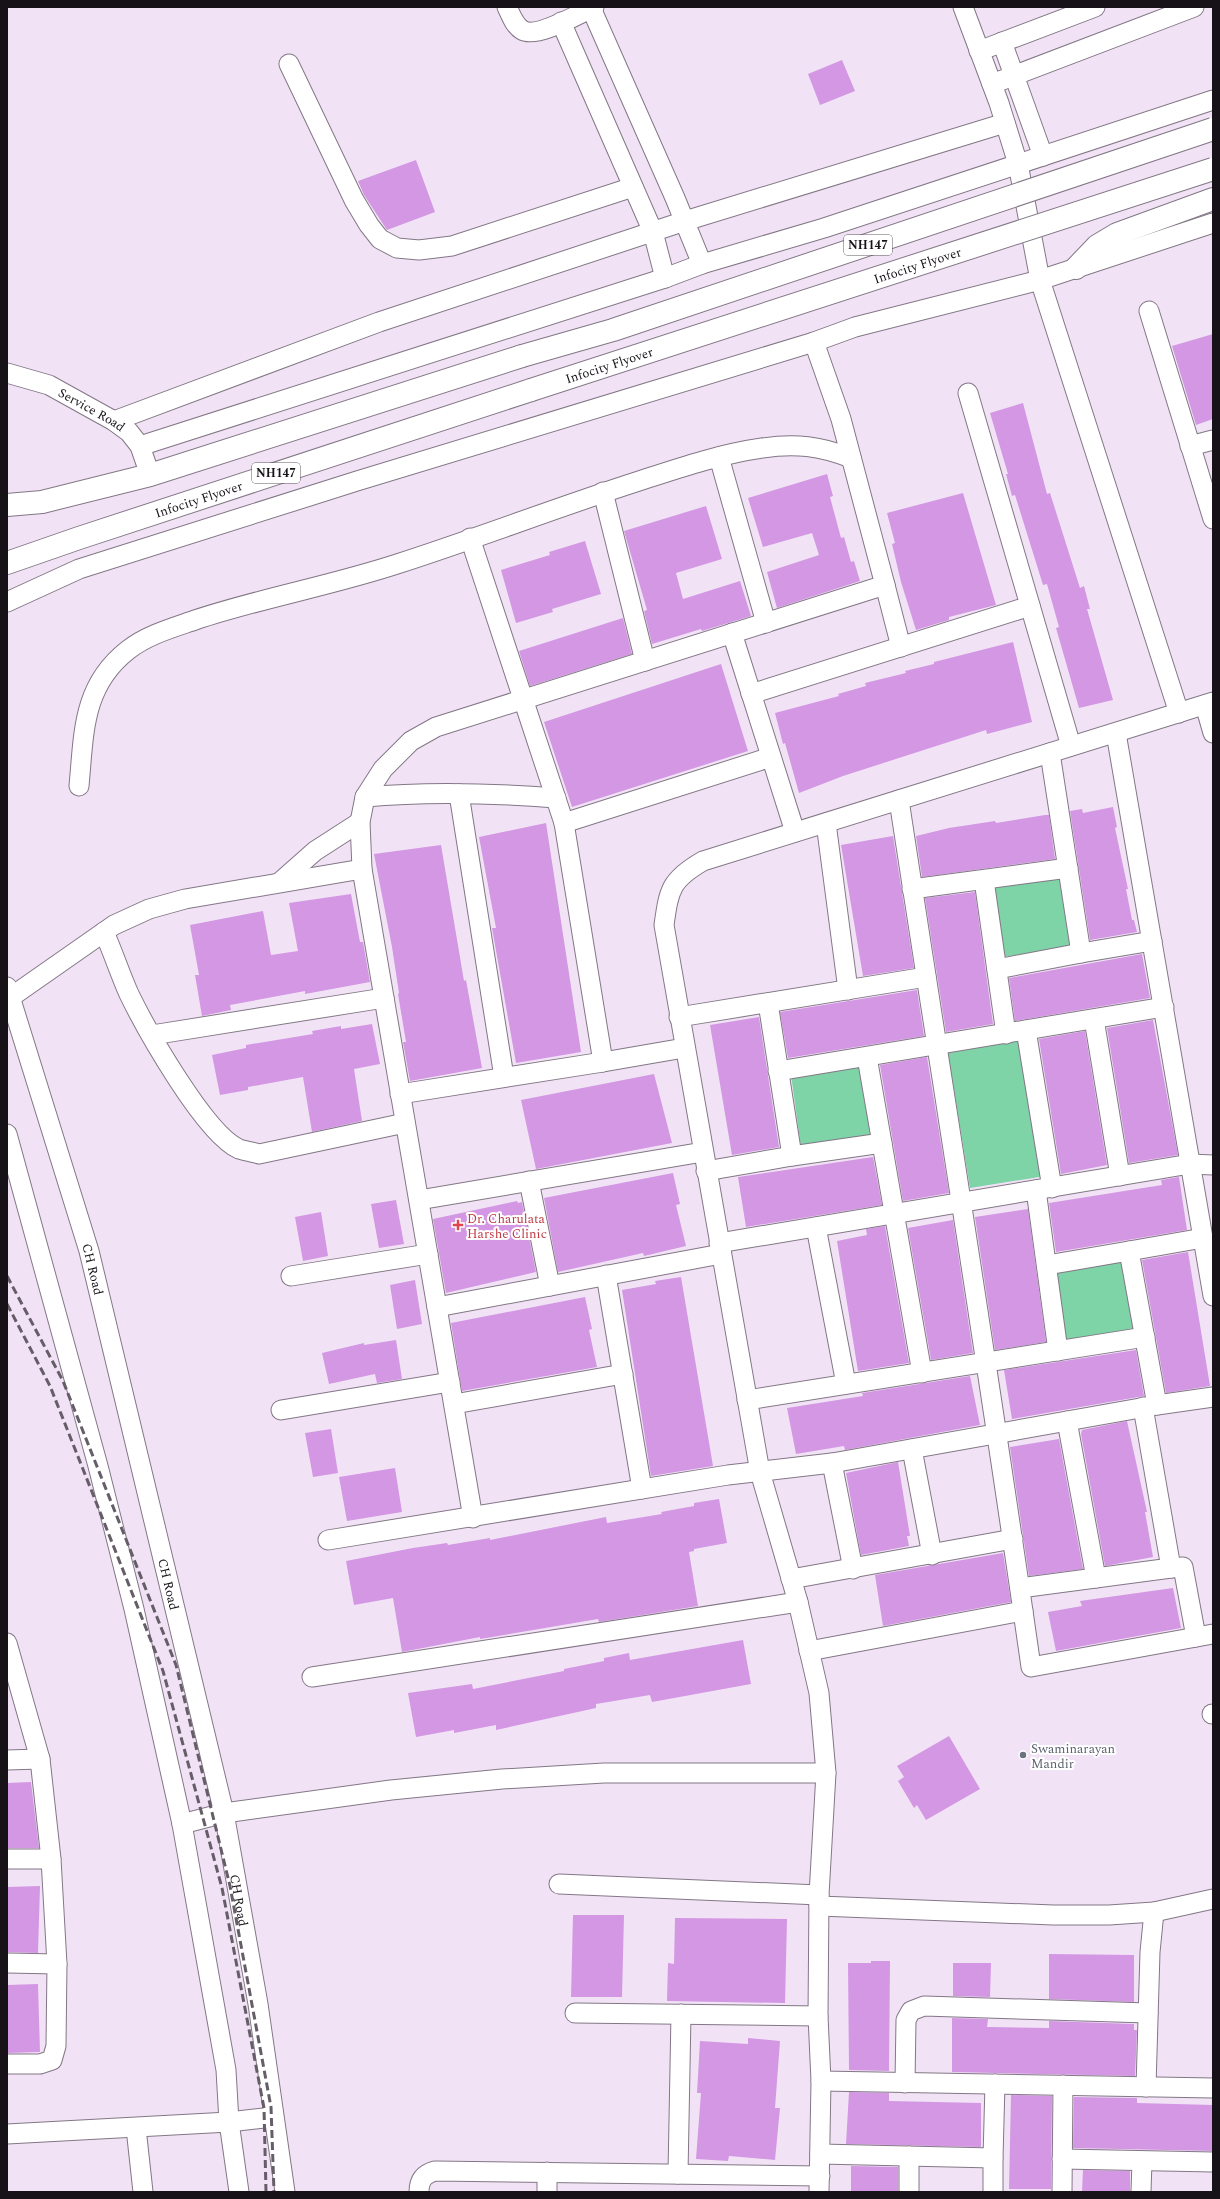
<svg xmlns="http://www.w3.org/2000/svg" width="1220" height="2199" viewBox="0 0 1220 2199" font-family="Spectral,serif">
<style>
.green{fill:#7ed3a7}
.building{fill:#d397e4}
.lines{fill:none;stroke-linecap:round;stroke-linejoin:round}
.minor-casing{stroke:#837786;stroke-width:21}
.highway-casing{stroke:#837786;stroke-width:24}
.minor{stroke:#fff;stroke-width:19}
.highway{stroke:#fff;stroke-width:22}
.rail{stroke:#655d67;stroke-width:3;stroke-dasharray:8 4;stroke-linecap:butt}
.highway-bridge-casing{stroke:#837786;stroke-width:24;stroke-linecap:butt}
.highway-bridge{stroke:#fff;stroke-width:22}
.health-dot{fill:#e0444e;stroke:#fff;stroke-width:1.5}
.worship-dot{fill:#6b7280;stroke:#fff;stroke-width:1.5}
.labels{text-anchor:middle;stroke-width:4;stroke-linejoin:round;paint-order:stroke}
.shield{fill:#fff;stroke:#5d595d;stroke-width:1}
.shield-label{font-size:12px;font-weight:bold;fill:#171218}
.street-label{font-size:13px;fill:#171218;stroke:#fff}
.health-label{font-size:13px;fill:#be3a42;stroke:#fff;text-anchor:start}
.worship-label{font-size:13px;fill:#5b616d;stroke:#fff;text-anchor:start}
</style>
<rect width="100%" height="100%" fill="#f1e3f5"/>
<path class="green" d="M1061,878L1070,947L1002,957L992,888Z
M1023,1040L1045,1176L970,1188L948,1053Z
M862,1065L873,1136L801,1147L791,1075Z
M1124,1259L1134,1330L1063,1341L1052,1270Z"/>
<path class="building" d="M842,60L855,91L820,105L808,74Z
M416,160L435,212L387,230L364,195L358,181Z
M1213,334V419L1196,425L1172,346Z
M1023,403L1047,494L1050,493L1080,588L1084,586L1090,609H1087L1113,700L1079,708L1056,628L1059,627L1047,584L1043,585L1015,495L1012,496L1006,474H1008L990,413Z
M827,474L833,496L830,497L841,538L844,537L851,562L854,561L860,581L777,608L767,572L819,555L812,533L763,547L748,498Z
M963,493L996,605L949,617V620L916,630L901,582L892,544L895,543L887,513Z
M706,506L722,559L676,573L683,599L740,581L751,616L702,631L701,629L652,644L644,611L647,610L624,531Z
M585,541L601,594L552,609L553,612L516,623L501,570L550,555L549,552Z
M623,618L632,654L530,686L519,651Z
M1013,642L1032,722L987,734L986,730L843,776L799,793L785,743L783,744L775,713L839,696L838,694L866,686L865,683L906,673L905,671L934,664V662Z
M721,664L748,751L572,807L544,722Z
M1113,807L1117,827L1115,828L1128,889H1126L1132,920H1134L1137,932L1090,940L1070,811L1082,809L1083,813Z
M1045,815H1049L1055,859L922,877L916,836L949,828L995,821L996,823Z
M546,823L581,1052L516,1063L492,928H496L479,837Z
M893,836L914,968L863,976L841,845Z
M441,845L464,981L466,980L482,1068L410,1081L403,1042H406L398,994L399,993L392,947L374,854Z
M975,892L993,1024L946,1032L925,898Z
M351,894L360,942H363L370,982L305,994V991L230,1005L231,1010L202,1016L195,975H199L190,925L263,911L271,955L298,951L289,903Z
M1142,954L1150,998L1015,1021L1009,978Z
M917,990L924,1036L788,1058L780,1012Z
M759,1017L779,1147L732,1155L710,1025Z
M1153,1020L1178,1155L1129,1163L1107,1028Z
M372,1024L380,1064L354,1069L362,1121L312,1132L303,1077L248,1087V1090L220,1095L212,1055L246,1048V1045L313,1034L312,1031L341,1026V1029Z
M1085,1031L1107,1165L1061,1174L1039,1039Z
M927,1057L949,1193L903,1201L880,1065Z
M654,1074L672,1143L536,1169L521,1100Z
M873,1157L882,1205L746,1227L738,1177Z
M673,1173L680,1204L676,1205L686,1246L644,1256L643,1253L558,1272L544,1198Z
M1179,1177L1187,1230L1056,1252L1049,1203L1162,1185L1161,1180Z
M396,1200L404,1244L379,1248L371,1204Z
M517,1201L518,1203L522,1202L536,1272L446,1293L433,1219Z
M1028,1209L1046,1342L995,1350L975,1217Z
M321,1212L328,1256L303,1261L295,1217Z
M953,1220L973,1353L931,1360L908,1228Z
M885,1226L909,1363L858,1371L837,1241L867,1235L866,1229Z
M1188,1252L1210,1386L1166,1393L1142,1260Z
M681,1277L713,1466L651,1476L622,1290L656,1284L655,1281Z
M415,1280L422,1324L397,1329L390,1285Z
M585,1297L592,1329L589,1330L597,1367L462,1391L451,1323Z
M396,1340L402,1379L377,1383L375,1374L329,1384L322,1353L364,1343V1345Z
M1136,1350L1144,1396L1012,1419L1004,1370Z
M970,1376L980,1425L845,1450L844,1446L796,1454L787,1408L863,1396L862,1393Z
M1127,1421L1147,1512H1145L1153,1557L1105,1566L1081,1434L1082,1430Z
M331,1429L338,1473L313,1477L305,1433Z
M1059,1439L1083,1569L1029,1576L1010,1447Z
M898,1462L910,1536H907L909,1546L861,1555L846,1473Z
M395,1468L402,1512L347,1521L339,1477Z
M719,1499L727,1543L694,1549V1551L689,1552L698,1606L599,1622L598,1619L480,1639V1637L402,1652L393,1598L354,1605L346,1561L413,1548L447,1543L448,1545L490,1538V1540L606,1517L607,1523L662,1514L661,1512L694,1506V1503Z
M1003,1553L1011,1602L883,1626L875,1575Z
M1173,1588L1181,1628L1056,1651L1048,1612L1082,1606L1080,1601Z
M743,1640L751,1684L652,1702L650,1695L596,1704V1708L496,1730V1725L454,1733V1730L416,1737L408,1693L472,1684L473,1689L564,1671V1669L604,1661V1658L629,1653L630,1660Z
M949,1736L980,1789L926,1820L917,1805L914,1808L898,1781L904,1777L897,1766Z
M31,1782L39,1848H7V1783Z
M40,1886L38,1953L7,1952V1887Z
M573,1915H624L622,1997H571Z
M675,1918L787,1919L785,2003L667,2001L668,1963L674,1964Z
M1049,1954L1134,1955V2002L1049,1999Z
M871,1961H890L889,2071L849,2070L848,1963H871Z
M953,1963H991L990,1997L953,1996Z
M38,1984L40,2052L7,2053V1985Z
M952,2018L988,2019L987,2027H990L1049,2028V2021L1134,2024V2030H1137L1135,2076L952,2072Z
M748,2038L780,2041L775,2108H780L775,2160L729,2156L728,2161L696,2159L701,2093H697L700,2041L748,2044Z
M849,2092L889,2093V2101L981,2103V2147L846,2144Z
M1011,2095L1052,2096L1051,2189H1009Z
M1074,2097L1137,2098V2103L1213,2105V2151L1073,2148Z
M851,2166L898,2167V2192H851Z
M1083,2170L1130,2171V2192H1082Z"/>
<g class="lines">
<g class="minor-casing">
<g id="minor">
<path d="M507,7C511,15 514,25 522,30C537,39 578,14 594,7"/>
<path d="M963,7L999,103L1018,164L1040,280L1179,713"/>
<path d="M591,8L675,198L702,264"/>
<path d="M561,22L653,232L665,278"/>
<path d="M1002,42L1043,156"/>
<path d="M979,51L1095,7"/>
<path d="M289,64L354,200L369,225L380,239L397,248L419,250L452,246L633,187"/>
<path d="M992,84L1194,7"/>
<path d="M1149,311L1213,519"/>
<path id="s1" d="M7,373L49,385L114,421L129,432L140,446L150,475"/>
<path d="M968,393L1071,746"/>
<path d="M114,421L379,322L685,221L1005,123"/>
<path d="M140,446L665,278L702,264L824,228L1213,100"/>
<path d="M1190,446L1213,440"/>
<path d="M719,457L766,623"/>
<path d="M603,492L645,661"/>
<path d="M885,585L901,647"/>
<path d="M7,602L79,569L357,481L814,342L855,327L1040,280L1213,223"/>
<path d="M732,633L795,832"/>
<path d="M751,694L1030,606"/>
<path d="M1205,705L1213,733"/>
<path d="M1116,733L1213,1296"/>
<path d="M1050,753L1081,953L1152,941"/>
<path d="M79,786C84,733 82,686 128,650C147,635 172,628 195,620C261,598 330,586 397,564C478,538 558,507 639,481C679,468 720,454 762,448C796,443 820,446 851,458"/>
<path d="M459,794L504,1077"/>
<path d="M365,797C429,791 492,793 556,798"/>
<path d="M899,800C943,1089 990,1378 1031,1667L1213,1634"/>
<path d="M564,823L771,757"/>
<path d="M826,823L848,990"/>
<path d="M984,880L1006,1034"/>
<path d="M280,882L315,851L360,822"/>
<path d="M912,889L1068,868"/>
<path d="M104,932C113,952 120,974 129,994C146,1029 205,1134 239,1149C245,1151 253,1152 259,1154L405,1123"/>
<path d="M997,969L1081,953"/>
<path id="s2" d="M7,987L89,1251L224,1813L258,2004L285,2192"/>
<path d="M11,997L114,925L149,909L185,899L362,869"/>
<path d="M679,1017L926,977"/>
<path d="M1094,1019L1120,1176"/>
<path d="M1026,1030L1052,1188"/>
<path d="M152,1035L384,998"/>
<path d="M867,1057L922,1373"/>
<path d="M603,1062L684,1048"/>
<path d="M778,1071L1164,1007"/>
<path d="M400,1094L603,1062L564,823L470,538"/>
<path d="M7,1134L98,1466L134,1609L182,1824L226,2070L229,2122L239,2192"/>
<path d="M792,1156L882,1143"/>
<path d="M706,1171L792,1156L768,1003"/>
<path d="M529,1181L550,1286"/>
<path d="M1036,1190L1058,1351"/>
<path d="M419,1200L703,1152"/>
<path d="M816,1227L846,1384"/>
<path d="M719,1243L1190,1164L1213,1165"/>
<path d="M1047,1265L1129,1251"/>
<path d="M606,1275L642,1489"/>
<path d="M291,1276L428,1254"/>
<path d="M437,1307L721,1254"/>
<path d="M747,1400L1145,1337"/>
<path d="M454,1404L623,1374"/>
<path d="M1157,1405L1129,1251L1203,1238"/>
<path d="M281,1410L450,1382"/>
<path d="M1067,1421L1096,1578"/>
<path d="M912,1449L932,1555"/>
<path d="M832,1463L853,1569"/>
<path d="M473,1518L362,869L360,822L365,797L383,769L411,741L436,727L885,585L841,419L814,342"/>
<path d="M328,1540L728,1475L832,1463L1157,1405L1213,1397"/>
<path d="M1171,1568L1183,1567L1196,1637"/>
<path d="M791,1579L1013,1539"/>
<path d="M1020,1588L1171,1568L1143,1407"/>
<path d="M7,1643L40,1759L51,1859L57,1964L56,2046L52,2060L40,2064H7"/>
<path d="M809,1651L1023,1611"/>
<path d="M312,1677L798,1602"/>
<path d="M1212,1714H1213"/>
<path d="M7,1760L40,1759"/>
<path d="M182,1824L224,1813L391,1790L502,1779L604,1773H826L819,1693L798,1602L760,1472L664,925C669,890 670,880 703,861L1213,702"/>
<path d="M7,1859H51"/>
<path d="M559,1884L819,1895"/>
<path d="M819,1906L1053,1915H1109L1154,1912L1213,1899"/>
<path d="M7,1963L57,1964"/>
<path d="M575,2013L818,2016"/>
<path d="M821,2081L1213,2088"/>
<path d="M905,2083L906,2020L911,2011L924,2006L1148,2013"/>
<path d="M1146,2087L1150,1952L1154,1912"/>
<path d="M136,2128L143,2192"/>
<path d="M7,2134L229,2122L273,2117"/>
<path d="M820,2154L993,2158L995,2084"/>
<path d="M1062,2159L1213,2162"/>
<path d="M678,2174L681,2014"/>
<path d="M419,2192C419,2180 424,2174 435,2171L820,2176"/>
<path d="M547,2192V2172"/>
<path d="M819,2192L821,2081L818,2016L819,1895L826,1773"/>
<path d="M909,2192V2156"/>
<path d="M993,2192V2158"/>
<path d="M1062,2192L1063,2085"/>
<path d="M1141,2192L1142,2161"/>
</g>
</g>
<g class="highway-casing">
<g id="highway">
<path d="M1076,268L1097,246L1117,234L1213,199"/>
<path d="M7,505L42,502L150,475L522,356"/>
<path id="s3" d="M7,563L79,538L531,390"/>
</g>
</g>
<use href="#minor" class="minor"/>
<use href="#highway" class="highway"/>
<path class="rail" d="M7,1276L63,1381L176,1665L230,1886L271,2107L274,2192
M7,1304L50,1386L163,1671L222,1888L264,2108L266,2192"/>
<g class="highway-bridge-casing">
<g id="highway-bridge">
<path d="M522,356L613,330L1213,129"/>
<path id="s4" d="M531,390L1213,169"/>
</g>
</g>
<use href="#highway-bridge" class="highway-bridge"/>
</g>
<path class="health-dot" d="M456 1219h4v4h4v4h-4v4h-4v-4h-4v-4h4z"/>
<circle class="worship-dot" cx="1023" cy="1755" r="4"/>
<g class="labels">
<g class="shield">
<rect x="844" y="235" width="48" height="20" rx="3"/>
<rect x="252" y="463" width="48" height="20" rx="3"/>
</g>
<g class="shield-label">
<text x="868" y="249">NH147</text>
<text x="276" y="477">NH147</text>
</g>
<g class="street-label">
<text dy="5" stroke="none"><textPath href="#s4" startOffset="406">Infocity Flyover</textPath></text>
<text dy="5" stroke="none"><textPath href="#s4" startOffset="82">Infocity Flyover</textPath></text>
<text dy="5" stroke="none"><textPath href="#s1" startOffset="93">Service Road</textPath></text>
<text dy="5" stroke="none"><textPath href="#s3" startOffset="202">Infocity Flyover</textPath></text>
<text dy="5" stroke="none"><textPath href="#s2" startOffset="295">CH Road</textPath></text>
<text dy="5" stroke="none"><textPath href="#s2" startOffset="619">CH Road</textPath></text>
<text dy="5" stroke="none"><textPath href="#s2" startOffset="943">CH Road</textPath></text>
</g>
<g class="health-label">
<text x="467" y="1223">Dr. Charulata<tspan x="467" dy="15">Harshe Clinic</tspan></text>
</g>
<g class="worship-label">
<text x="1031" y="1753">Swaminarayan<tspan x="1031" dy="15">Mandir</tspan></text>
</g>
</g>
<rect width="1220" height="2199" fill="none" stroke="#171218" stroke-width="16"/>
</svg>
